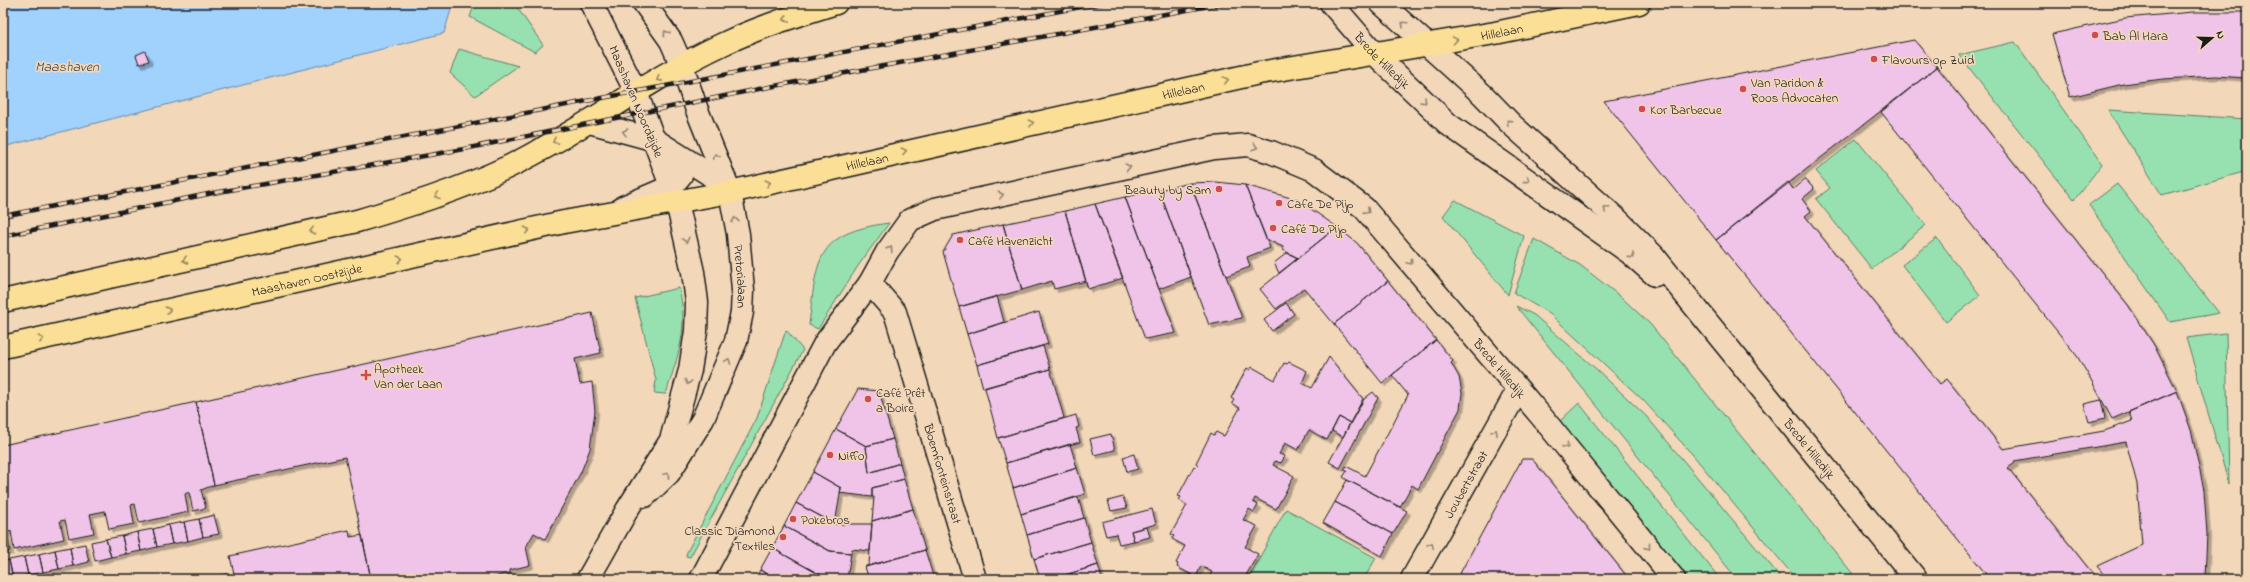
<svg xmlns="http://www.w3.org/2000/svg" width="2250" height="582" viewBox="0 0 2250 582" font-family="'Indie Flower',sans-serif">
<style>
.green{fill:#97e1b1;stroke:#5a7e66}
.water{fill:#a1d1fd;stroke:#6c89a3}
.building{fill:#f0c3e8;stroke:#1c1c1c;filter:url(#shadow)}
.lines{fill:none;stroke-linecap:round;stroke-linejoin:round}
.minor-casing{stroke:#1c1c1c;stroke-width:25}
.major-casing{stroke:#1c1c1c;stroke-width:25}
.minor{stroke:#f2d7b9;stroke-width:22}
.major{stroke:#fbdf96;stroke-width:22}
.rail-casing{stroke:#1c1c1c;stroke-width:4.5}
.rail{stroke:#f2d7b9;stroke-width:3;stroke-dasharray:9;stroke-linecap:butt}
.oneway{stroke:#97875f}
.oneway2{stroke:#928372}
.poi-dot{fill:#d1495b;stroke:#f2d7b9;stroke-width:1.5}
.labels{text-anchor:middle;stroke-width:3.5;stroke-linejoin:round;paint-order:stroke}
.street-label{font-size:13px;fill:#1c1c1c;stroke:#f2d7b9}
.poi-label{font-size:13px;fill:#1c1c1c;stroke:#f2d7b9;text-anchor:start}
.water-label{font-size:14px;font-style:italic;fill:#3d4954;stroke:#f2d7b9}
</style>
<defs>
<filter id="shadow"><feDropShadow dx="3.5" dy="3.5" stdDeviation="0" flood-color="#0004"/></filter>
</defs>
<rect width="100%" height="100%" fill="#f2d7b9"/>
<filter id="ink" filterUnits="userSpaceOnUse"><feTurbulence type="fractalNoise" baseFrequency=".025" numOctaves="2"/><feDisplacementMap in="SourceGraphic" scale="8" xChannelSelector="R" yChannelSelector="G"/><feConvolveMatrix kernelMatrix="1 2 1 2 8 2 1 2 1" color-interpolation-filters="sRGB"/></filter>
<g filter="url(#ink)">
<path class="green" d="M475,3H514L543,45L535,52L470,17Z
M2015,42L2102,164L2074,200L1959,55Z
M459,49L511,64L518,66L475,96L450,73Z
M2108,110L2247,119V171L2162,195Z
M1856,139L1926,225L1872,269L1816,199L1830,188L1816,171Z
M2117,184L2219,313L2170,322L2089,205Z
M1455,200L1524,236L1508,295L1443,216Z
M889,223L858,266L818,329L809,325C817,260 814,233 889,223Z
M1937,238L1980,295L1946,322L1902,265Z
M1534,239L1580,265L1621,297L1650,324L1857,579H1796L1693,455L1643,400L1550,314L1514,293Z
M679,288C689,331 678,354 666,394L654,393L656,380L635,298Z
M1516,306L1534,315L1594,367L1647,417L1782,579H1737Z
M786,330L803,350L690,557L686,556L687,552L757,418Z
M2226,333L2229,484L2186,338Z
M1579,403L1720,579H1687L1559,422Z
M1286,509L1376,558L1364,579H1248Z"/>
<path class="water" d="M3,3H453L444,33L3,147Z"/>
<path class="building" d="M2193,12H2247V78L2216,76L2163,79L2123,84L2070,97L2052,34L2125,18Z
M1914,40L1937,67L1716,240L1604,101Z
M145,51L149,61L139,64L136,55Z
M1937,67L2128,305L2154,345L2177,391L2112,419L2089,376L2077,356L1881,112Z
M1805,179L1814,189L1802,199L1811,211L1805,216L1940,384L1947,379L2003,449L2104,431L2132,421L2129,412L2177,391L2191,430L2204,490L2207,534L2205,579H2099L2104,575L2097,566L2142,545L2137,484L2126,442L2014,461L2015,463L2008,468L2097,579H1990L1716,240L1788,182L1793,189Z
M1216,182L1245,185L1270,248L1247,257L1250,267L1226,276L1190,183Z
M1190,183L1226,276L1242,318L1209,325L1159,190Z
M1245,185L1298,200L1337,227L1298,258L1283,250V247L1266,239Z
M1159,190L1191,277L1159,289L1125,197Z
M1125,197L1159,289L1176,333L1145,339L1095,204Z
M1095,204L1123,278L1088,289L1065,211Z
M1065,211L1086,281L1054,289L1052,281L1022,290L1003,224Z
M1003,224L1022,290L959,307L943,252L953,235Z
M1337,227L1357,243L1388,281L1334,324L1304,288L1276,309L1260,289Z
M1287,253L1298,258L1279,273L1274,263Z
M1388,281L1436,340L1382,383L1334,324Z
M997,296L1004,322L967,334L959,307Z
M1286,303L1294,314L1272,331L1264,320Z
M1039,312L1048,344L977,365L967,334Z
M592,313L601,353L575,359L580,384L592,382L595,411L590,449L581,472L545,539L534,533L526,547L530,565L510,570V573L485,579H371L345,457L214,485L196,402Z
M1436,340L1453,361L1451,363L1459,377L1462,393L1460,409L1418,489L1412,485L1400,507L1347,480L1343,477L1347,471L1344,470L1346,466L1365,476L1408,395L1392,375Z
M1043,346L1050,369L983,388L977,365Z
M1329,357L1363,399L1350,423L1339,417L1327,440L1309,430L1298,450L1285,443L1279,454L1285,456L1281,463L1275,461L1273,465L1294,476L1276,509L1255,498L1253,502L1258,505L1254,512L1249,509L1243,520L1257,526L1245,547L1258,554L1244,579H1208L1212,572L1201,566L1196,577L1177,567L1178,564L1176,563L1185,546L1172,539L1174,536L1171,534L1187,505L1179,500L1181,497L1178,496L1194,466L1196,467L1198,465L1196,463L1211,433L1214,435L1216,432L1224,436L1240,408L1232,403L1234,400L1231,398L1247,368L1250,370L1252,367L1275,380L1284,363L1287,364L1289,362L1307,371L1302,383L1312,388Z
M1050,369L1064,418L998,438L985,388Z
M858,389L879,391L893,439L866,446L836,429Z
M1373,392L1378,398L1340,468L1329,462L1364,399Z
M2101,400L2105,418L2089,422L2084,404Z
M196,402L214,485L201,490L206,508L193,511L189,492L185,494L188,512L139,523L135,504L131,505L134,524L109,529L105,511L90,514L94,533L69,538L65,520L60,521L64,539L14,550L11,531L6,533L10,551L3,552V445Z
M1076,415L1079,427L1076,428L1080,442L1006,463L998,438Z
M1339,417L1350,423L1343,437L1332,431Z
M836,429L866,446L869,473L900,463L904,479L872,488V497L840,493L841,488L813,472Z
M1111,434L1115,450L1094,455L1090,439Z
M893,439L900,463L869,473L866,446Z
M1070,444L1077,468L1013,488L1006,463Z
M1134,454L1138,469L1127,472L1123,457Z
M1522,459H1532L1629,579H1457Z
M1077,468L1085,494L1021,514L1013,488Z
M813,472L841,488L835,524L796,503Z
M904,479L913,509L872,521L874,497H872V488Z
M1347,480L1407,511L1393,534L1335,502Z
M1078,497L1084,518L1027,535L1021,514Z
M1123,497L1127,508L1111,511L1108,501Z
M1335,502L1393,534L1382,556L1323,523Z
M796,503L835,524H872L870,551L852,549L851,553L830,551L784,526Z
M913,509L925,550L865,567L869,564L872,521Z
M1152,509L1156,524L1131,531L1134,541L1119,544L1116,534L1106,536L1102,522Z
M214,515L219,534L203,537L199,519Z
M1084,518L1091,542L1034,559L1027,535Z
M199,519L203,537L188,541L184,522Z
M184,522L188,541L172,544L168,525Z
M168,525L172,544L157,547L153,529Z
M784,526L830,551L851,553L847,579H833L826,575V578L772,548Z
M1147,527L1150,537L1134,541L1131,531Z
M153,529L157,547L141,551L137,532Z
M349,530L350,537L362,535L371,579H235L230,556Z
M137,532L141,551L126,554L122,536Z
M122,536L126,554L111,557L106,539Z
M106,539L111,557L95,561L91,542Z
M1091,542L1098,565L1052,579H1040L1034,559Z
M85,544L89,562L73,566L70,547Z
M70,547L73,566L59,569L55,550Z
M772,548L826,578L828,579H776L760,570Z
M55,550L59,569L43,572L39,554Z
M925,550L934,579H869L865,567Z
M39,554L43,572L28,575L24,557Z
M24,557L28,575L13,579L9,560Z
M9,560L13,579H3V561Z
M1098,565L1102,579H1052Z
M760,570L776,579H755Z
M227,574L228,579H202Z"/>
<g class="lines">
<g class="minor-casing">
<g id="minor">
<path id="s1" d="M644,3L671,41L682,66L697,110L730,192L738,234L743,290L742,312L736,341L703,419L669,473L645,496"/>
<path id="s2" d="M1331,3L1375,54L1448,124L1630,253L1655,275"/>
<path id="s3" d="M1381,3L1483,95L1511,124L1620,222L1653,255L1916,579"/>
<path d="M589,122L655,140L709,174L728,190"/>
<path d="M623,207L672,186L681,175"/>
<path id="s4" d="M870,283L895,312L975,579"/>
<path d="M588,579L627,510L671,440L690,370L696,331L697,302L693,272L677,202L636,92L591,3"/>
<path id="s5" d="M701,579L825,343L870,283L887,252L910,220L935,209L1214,148L1248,145L1271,152L1314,170L1364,208L1541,416L1674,579"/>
<path id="s6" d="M1412,579L1518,390"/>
</g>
</g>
<g class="major-casing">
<g id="major">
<path d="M3,301L357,221C408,206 459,190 508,167C582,131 648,79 723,44C759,27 798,15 836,3"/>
<path id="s7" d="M3,347L564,222L730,192L1259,73L1495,33L1639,3"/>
</g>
</g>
<use href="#minor" class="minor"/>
<use href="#major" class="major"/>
<g class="rail-casing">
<path id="rail" d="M3,216L597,99L1102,3
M3,236L213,193L464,149L769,87L1225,3"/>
</g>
<use href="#rail" class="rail"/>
</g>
<defs><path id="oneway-chevron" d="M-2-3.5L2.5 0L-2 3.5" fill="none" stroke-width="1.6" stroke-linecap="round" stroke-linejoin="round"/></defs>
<g class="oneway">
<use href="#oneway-chevron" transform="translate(786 19) rotate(163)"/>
<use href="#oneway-chevron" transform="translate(1455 40) rotate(-10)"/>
<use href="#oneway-chevron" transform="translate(659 79) rotate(151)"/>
<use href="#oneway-chevron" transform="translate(1226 80) rotate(-13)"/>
<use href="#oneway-chevron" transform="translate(1031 123) rotate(-13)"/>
<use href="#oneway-chevron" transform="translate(555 141) rotate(151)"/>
<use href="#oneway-chevron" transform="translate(904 151) rotate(-13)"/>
<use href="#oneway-chevron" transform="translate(768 183) rotate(-14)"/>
<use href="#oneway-chevron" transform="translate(437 196) rotate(160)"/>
<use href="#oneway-chevron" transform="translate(527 230) rotate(-13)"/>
<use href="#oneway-chevron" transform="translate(312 231) rotate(167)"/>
<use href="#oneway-chevron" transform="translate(400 259) rotate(-13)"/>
<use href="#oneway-chevron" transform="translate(185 260) rotate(167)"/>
<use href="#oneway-chevron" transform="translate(168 310) rotate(-13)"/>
<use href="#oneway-chevron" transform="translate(41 339) rotate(-13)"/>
</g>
<g class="oneway2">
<use href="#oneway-chevron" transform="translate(1404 24) rotate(-137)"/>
<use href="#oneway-chevron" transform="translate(666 33) rotate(-124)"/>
<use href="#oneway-chevron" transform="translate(1424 101) rotate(44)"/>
<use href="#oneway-chevron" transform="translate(1509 122) rotate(-138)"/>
<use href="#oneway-chevron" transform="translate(625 132) rotate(-166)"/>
<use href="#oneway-chevron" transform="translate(1255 147) rotate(18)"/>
<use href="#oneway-chevron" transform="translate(716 156) rotate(-112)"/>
<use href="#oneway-chevron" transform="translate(1128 167) rotate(-12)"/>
<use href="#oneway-chevron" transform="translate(1527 180) rotate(36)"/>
<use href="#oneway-chevron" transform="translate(1001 195) rotate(-12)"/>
<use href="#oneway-chevron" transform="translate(1606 209) rotate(-138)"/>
<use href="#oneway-chevron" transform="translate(1367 211) rotate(44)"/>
<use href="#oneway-chevron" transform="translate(735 220) rotate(-101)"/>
<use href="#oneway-chevron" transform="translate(686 240) rotate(77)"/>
<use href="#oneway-chevron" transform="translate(890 249) rotate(-56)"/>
<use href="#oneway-chevron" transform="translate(1632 256) rotate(40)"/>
<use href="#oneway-chevron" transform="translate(1410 262) rotate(50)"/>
<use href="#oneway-chevron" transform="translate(728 361) rotate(-69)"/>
<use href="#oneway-chevron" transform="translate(688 382) rotate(102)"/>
<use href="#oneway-chevron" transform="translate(1495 432) rotate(-61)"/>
<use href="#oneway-chevron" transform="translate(1566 446) rotate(51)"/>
<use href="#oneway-chevron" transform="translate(667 475) rotate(-50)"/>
<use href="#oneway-chevron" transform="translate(1431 545) rotate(-61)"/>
<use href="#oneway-chevron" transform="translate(1648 547) rotate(51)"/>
</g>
</g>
<g class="poi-dot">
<circle cx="2095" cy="35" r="4"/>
<circle cx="1874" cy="59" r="4"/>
<circle cx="1743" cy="89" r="4"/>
<circle cx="1642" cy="109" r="4"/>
<circle cx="1219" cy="189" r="4"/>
<circle cx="1279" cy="203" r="4"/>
<circle cx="1273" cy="228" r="4"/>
<circle cx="960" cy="240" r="4"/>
<path d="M364 369h4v4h4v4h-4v4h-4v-4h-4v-4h4z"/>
<circle cx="868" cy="399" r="4"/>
<circle cx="830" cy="455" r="4"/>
<circle cx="793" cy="519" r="4"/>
<circle cx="783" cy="537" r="4"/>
</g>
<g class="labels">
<g class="street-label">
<text dy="5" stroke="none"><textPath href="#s7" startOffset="1532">Hillelaan</textPath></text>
<text dy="5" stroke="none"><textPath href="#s2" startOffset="77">Brede Hilledijk</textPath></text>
<text dy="5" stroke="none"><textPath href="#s7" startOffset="1208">Hillelaan</textPath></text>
<text transform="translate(637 101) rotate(67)" y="5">Maashaven Noordzijde</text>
<text dy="5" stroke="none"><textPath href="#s7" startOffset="884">Hillelaan</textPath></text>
<text dy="5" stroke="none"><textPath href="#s1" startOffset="294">Pretorialaan</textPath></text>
<text dy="5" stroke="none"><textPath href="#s7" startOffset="311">Maashaven Oostzijde</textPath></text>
<text dy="5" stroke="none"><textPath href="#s5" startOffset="1107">Brede Hilledijk</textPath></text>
<text dy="5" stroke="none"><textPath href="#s3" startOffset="620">Brede Hilledijk</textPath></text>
<text dy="5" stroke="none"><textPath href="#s4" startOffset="207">Bloemfonteinstraat</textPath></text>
<text dy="5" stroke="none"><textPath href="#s6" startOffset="109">Joubertstraat</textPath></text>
</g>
<g class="poi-label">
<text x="2103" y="40">Bab Al Hara</text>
<text x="1882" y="64">Flavours op Zuid</text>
<text x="1751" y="87">Van Paridon &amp;<tspan x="1751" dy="15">Roos Advocaten</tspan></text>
<text x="1650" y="114">Kor Barbecue</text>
<text x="1211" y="194" text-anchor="end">Beauty by Sam</text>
<text x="1287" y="208">Cafe De Pijp</text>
<text x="1281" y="233">Café De Pijp</text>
<text x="968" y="245">Café Havenzicht</text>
<text x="374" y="373">Apotheek<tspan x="374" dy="15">Van der Laan</tspan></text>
<text x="876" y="397">Café Prêt<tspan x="876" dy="15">a Boire</tspan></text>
<text x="838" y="460">Niffo</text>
<text x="801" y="524">Pokebros</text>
<text x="775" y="535" text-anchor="end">Classic Diamond<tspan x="775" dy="15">Textiles</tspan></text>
</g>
<g class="water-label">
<text x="67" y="71">Maashaven</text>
</g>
</g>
<rect width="2250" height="582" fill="none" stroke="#f2d7b9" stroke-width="16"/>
<rect x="8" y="8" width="2234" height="566" fill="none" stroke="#1c1c1c" stroke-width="1.5" filter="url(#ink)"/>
<g transform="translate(2212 38) rotate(70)" stroke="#f2d7b9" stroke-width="3" paint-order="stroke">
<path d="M0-3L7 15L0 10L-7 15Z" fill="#1c1c1c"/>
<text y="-6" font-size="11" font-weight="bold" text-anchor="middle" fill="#1c1c1c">N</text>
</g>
</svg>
